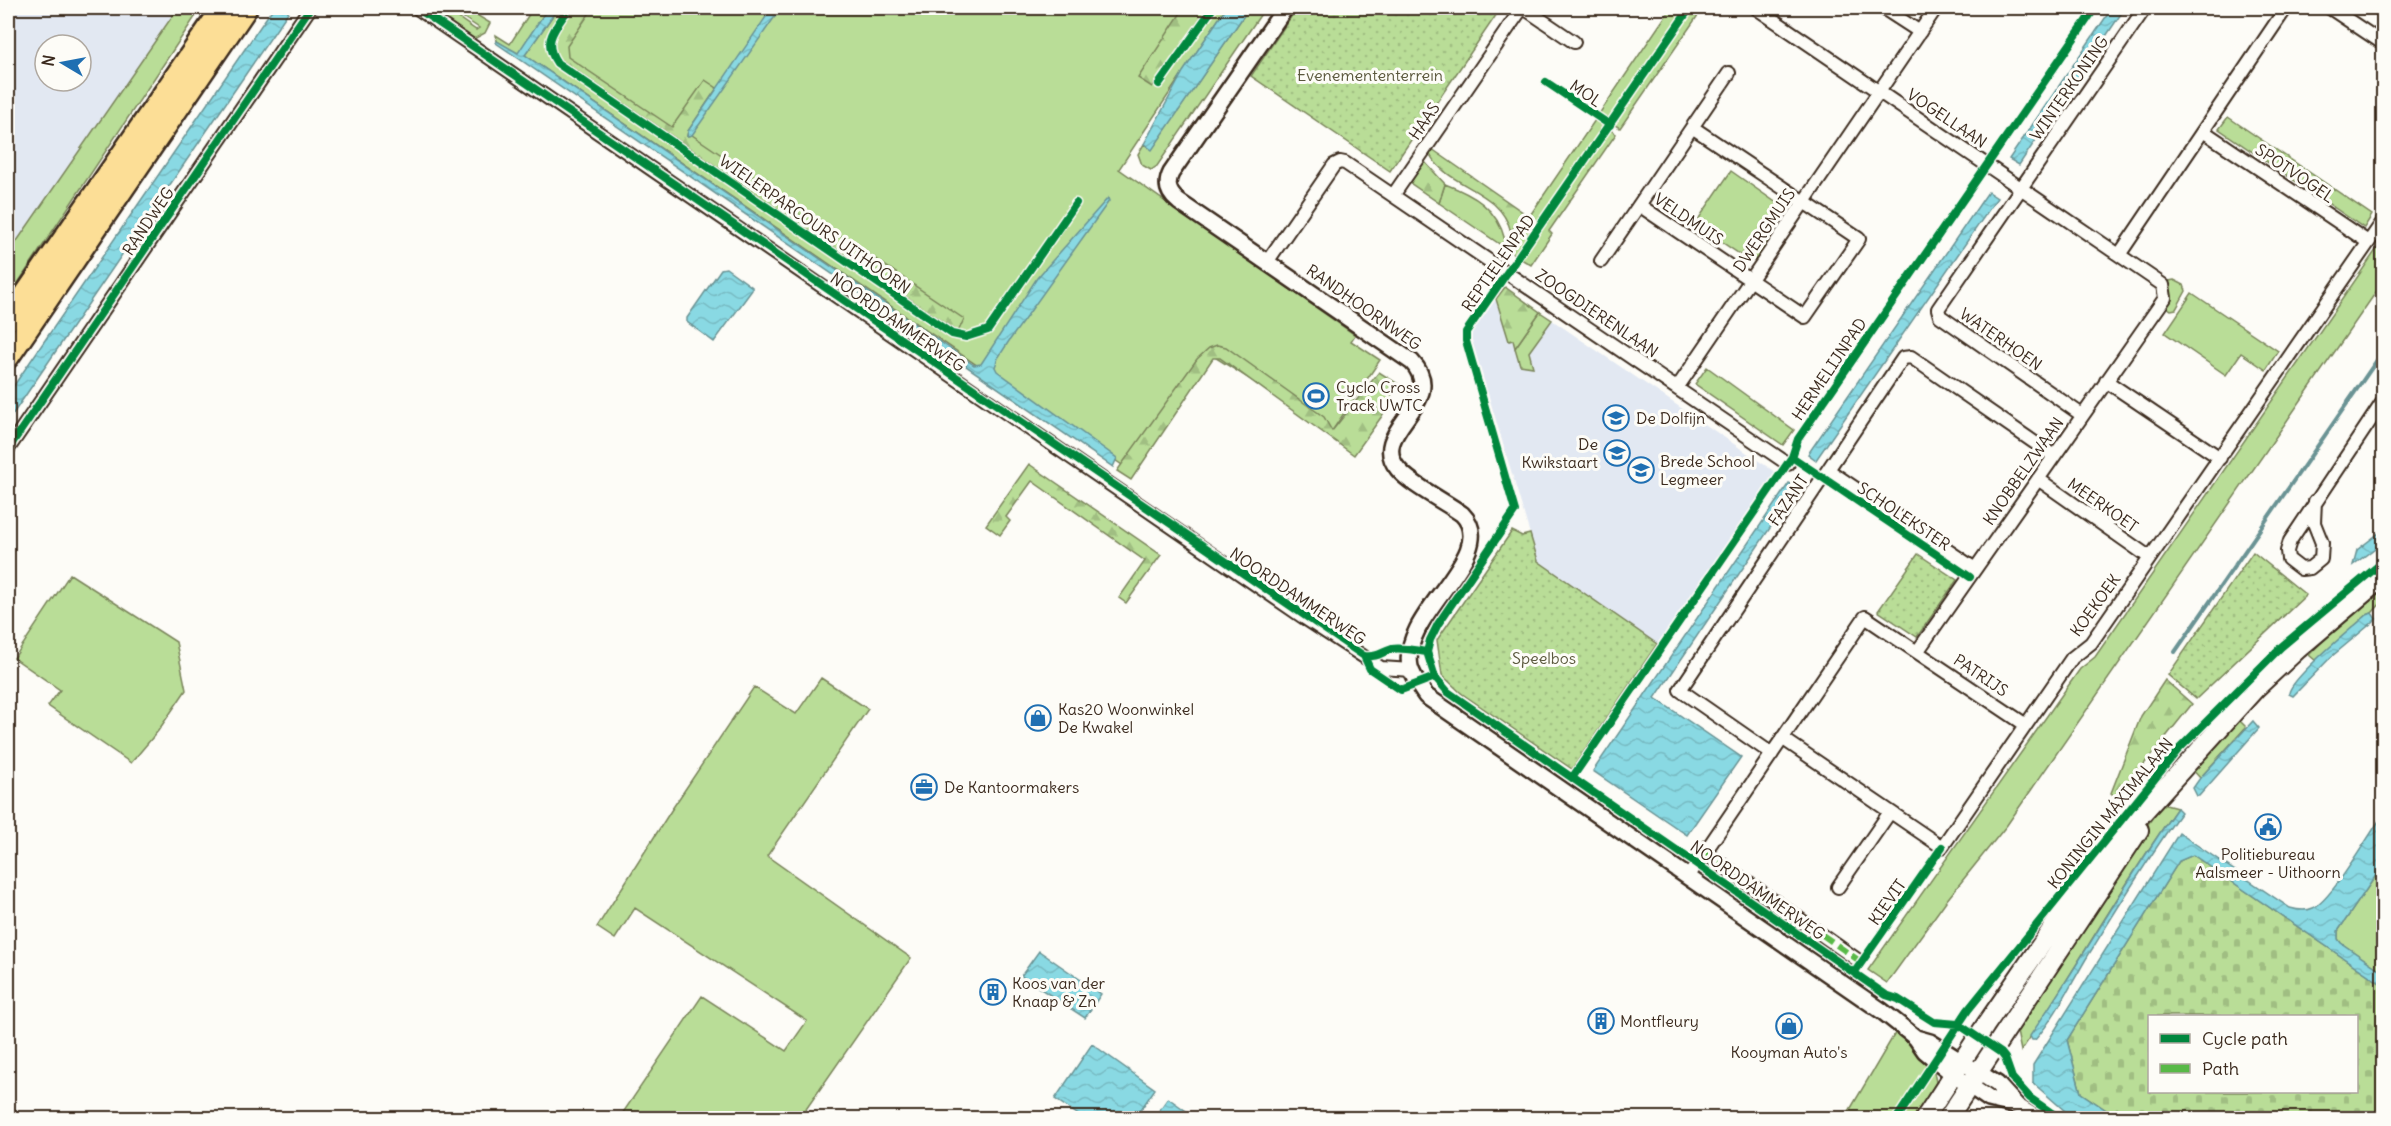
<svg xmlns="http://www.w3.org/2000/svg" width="2391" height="1126" viewBox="0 0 2391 1126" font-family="Delius,sans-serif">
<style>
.built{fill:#e2e8f2;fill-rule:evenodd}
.grass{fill:#b9dd97;stroke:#7a845a;stroke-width:1.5}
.forest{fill:url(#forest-firs);stroke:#7a845a;stroke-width:1.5}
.cemetery{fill:url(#cemetery-stones);stroke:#7a845a;stroke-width:1.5;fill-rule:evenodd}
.park{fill:url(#park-dots);stroke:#7a845a;stroke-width:1.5}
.water{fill:url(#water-waves);stroke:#6a9394;stroke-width:1.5}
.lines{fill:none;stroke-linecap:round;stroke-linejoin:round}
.stream{stroke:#6a9394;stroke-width:4}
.minor-casing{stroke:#3b2a1e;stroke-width:16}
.tertiary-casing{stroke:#3b2a1e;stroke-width:20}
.secondary-casing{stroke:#3b2a1e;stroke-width:22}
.trunk-casing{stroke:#3b2a1e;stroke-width:26}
.minor{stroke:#fdfcf7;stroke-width:12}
.tertiary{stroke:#fdfcf7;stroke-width:15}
.secondary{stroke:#fdfcf7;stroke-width:18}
.trunk{stroke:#fcde96;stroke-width:21}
.quiet{stroke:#58b947;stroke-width:6;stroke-dasharray:12 6;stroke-linecap:butt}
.cycleway-casing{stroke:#fdfcf7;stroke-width:11}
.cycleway{stroke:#00873e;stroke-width:8}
.labels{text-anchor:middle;stroke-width:6;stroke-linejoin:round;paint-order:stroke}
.park-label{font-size:16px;fill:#5a573c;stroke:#fdfcf7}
.street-label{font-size:16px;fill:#3b2a1e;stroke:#fdfcf7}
.poi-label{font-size:16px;fill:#3b2a1e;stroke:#fdfcf7;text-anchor:start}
</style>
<defs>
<pattern id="forest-firs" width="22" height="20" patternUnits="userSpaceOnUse" patternTransform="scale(1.5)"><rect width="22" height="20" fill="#b9dd97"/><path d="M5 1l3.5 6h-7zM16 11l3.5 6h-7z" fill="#a0be82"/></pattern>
<pattern id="cemetery-stones" width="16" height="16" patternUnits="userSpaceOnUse" patternTransform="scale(1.5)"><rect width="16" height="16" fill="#b9dd97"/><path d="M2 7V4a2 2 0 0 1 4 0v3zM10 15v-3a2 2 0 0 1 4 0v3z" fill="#a0be82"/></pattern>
<pattern id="park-dots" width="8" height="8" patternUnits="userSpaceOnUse" patternTransform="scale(1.5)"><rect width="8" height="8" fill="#b9dd97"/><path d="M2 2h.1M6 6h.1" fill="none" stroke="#a0be82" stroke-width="1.8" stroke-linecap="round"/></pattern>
<pattern id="water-waves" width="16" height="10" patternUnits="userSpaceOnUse" patternTransform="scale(1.5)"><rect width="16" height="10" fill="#89d9e3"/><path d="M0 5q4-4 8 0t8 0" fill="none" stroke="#77bac2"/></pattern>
</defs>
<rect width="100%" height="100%" fill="#fdfcf7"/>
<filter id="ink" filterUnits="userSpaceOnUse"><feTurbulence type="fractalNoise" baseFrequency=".0167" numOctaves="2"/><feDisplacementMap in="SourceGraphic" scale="12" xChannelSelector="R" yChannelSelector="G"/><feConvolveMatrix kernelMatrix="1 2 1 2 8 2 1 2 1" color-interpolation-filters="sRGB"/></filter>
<g filter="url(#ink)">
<path class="built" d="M8,8H179L8,256ZM45,45H81V81H45Z
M1496,299L1509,341L1513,340L1520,365L1533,367L1529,352L1552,320L1775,472L1657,644L1538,561L1472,340V333Z"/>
<path class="grass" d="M178,8H201L8,298V254Z
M424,8H444L476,30L479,28L449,8H465L490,23L485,33L474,39L468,37Z
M533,8H548L518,54L497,41L496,35L510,44Z
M558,8H1226L1119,169L1355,335L1351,341L1380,360L1332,431L1210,354L1128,469L525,55Z
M1249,8H1265L1157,166L1151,170L1142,165L1138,154L1144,144L1152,149Z
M1671,8H1687L1609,121L1599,114Z
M1692,8H1703L1620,128L1613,124Z
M2228,117L2372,215L2364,228L2219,129Z
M1595,120L1605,127L1517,256L1507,249Z
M1609,129L1616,134L1549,231L1552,234L1531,265L1521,259Z
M1731,171L1778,204L1773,213L1778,217L1782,212L1787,215L1757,261L1744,252L1741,255L1695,224Z
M1445,184C1474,195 1497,208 1505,240L1501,245L1439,203Z
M2383,240V282L2007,825L1946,901L1887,983L1868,970L2080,669L2095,657Z
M2174,280L2184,285L2186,291L2176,309L2171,310L2166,307L2171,294L2167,285L2169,281Z
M2192,293L2278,351L2266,370L2241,353L2226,375L2165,333Z
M1540,312L1552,320L1529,352L1533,367L1520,365L1515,348Z
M1707,367L1794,430L1783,445L1695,384Z
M70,574L176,642L186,690L158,731L131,763L48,706L60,690L14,658Z
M2383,588V601L2372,613L2367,615L2316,661L2309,655L2340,623Z
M821,678L868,709L767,856L911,958L800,1118H623L620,1117L702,996L786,1051L807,1021L635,908L615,939L597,927L672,809L754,687L796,714Z
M2237,718L2246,727L2200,778L2191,768Z
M2162,804L2177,808C2121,887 2075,971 2021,1051L2016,1027L2125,857Z
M2383,865V972L2341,943L2338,939V931Z
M1897,1030L1929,1062L1893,1118H1845Z
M1933,1067L1936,1082L1917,1118H1900Z"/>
<path class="forest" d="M574,8H593L567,46L568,57L672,127L705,80L717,88L688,131L687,136L692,135L964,319L958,332L557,57C546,39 564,21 574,8Z
M1184,8H1207L1152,87L1138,78Z
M1432,149L1524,213L1511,232C1500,188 1448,189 1429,153Z
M1424,161L1445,184L1439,203L1410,183Z
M1505,287L1540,312L1515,348L1513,340L1509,341L1496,299Z
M1217,345L1226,347L1324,417L1332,431L1379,372L1398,384L1382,416L1354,455L1220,358H1213L1131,480L1117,471L1197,359L1209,348Z
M1029,464L1161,555L1126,603L1119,598L1145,561L1032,481L1006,517L1010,521L1000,535L986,525Z
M2165,680L2192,704L2117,798L2111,793L2141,716Z"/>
<path class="cemetery" d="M2193,855L2383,985V1118H2118L2081,1093L2067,1040L2179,861ZM2150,1016H2356V1092H2150Z"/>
<path class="park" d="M1297,8H1501L1390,171L1251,76Z
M1512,531L1522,536L1530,534L1538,561L1657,644L1572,769L1461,693L1442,675L1437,640Z
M2253,552L2306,595L2196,699L2168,675Z
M1918,554L1957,580L1917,637L1878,611Z"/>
<path class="water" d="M273,8H291L8,421V394Z
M548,8H558L525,55L974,365L981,364L1037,278L1108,198L1109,201L1009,341L998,358L995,367L997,371L1117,458L1113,467L496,43L497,41L518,53Z
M772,8H781L692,135L687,136L688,131Z
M1226,8H1249L1152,150L1144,144L1183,72Z
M2112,8H2125L2019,165L2009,159Z
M1988,192L1997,198L1816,460L1808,454Z
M726,268L752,287V290L714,342L687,322V318L721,269Z
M1789,483L1797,488L1655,698L1741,757L1687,835L1593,771Z
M2383,530V542L2353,565L2357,550Z
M2372,613L2376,619L2373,622L2331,657L2293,696L2289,694C2288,680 2353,627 2367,615Z
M2253,721L2259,728L2199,796H2197L2193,788L2200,778Z
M2177,808L2181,812C2147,859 2117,909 2086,959C2070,986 2056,1016 2035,1040H2032L2030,1036C2081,962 2125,882 2177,808Z
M2383,815V865L2338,931V939L2341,943L2383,972V985L2193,855L2179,861L2067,1040L2081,1093L2118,1118H2073L2033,1083V1065L2179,833L2290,908C2297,910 2307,911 2313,908C2332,900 2369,834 2383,815Z
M1039,951L1101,994L1085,1018L1021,976Z
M1092,1044L1155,1089L1135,1118H1083L1055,1099Z
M1168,1098L1196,1118H1154Z"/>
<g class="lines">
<path class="stream" d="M2175,652L2384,350"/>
<g class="minor-casing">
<path id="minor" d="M417,8L1306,619L1381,668L1411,670
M1524,8L1574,42
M1756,8L2119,255
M1883,8L1920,32
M2330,8L2384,44
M2203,131L2368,242
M1394,194L1522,8
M1639,205L1805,317L1859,239L1692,127
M1601,261L1729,73
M1267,262L1334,165L1340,162L1345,163L1788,464
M2106,381L2220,458
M1677,388L1936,8
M2082,415L1940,316L1938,309L2145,8
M8,449L310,8
M1828,470L1975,569
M2038,479L2149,557
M2315,501L2314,523L2322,543L2321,559L2310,568L2301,569L2288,559L2287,551L2290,541L2384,400
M1917,652L2026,725
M1782,738L1942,847L2072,658L2091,643L2384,220
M1772,754L1680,690L1903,358L1911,357L2054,456
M1704,852L1859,961
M1688,877L1865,617L1917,652L2165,298L2163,285L2119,255L2286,8
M1838,887L1890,812"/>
</g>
<g class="tertiary-casing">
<path id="tertiary" d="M1285,8L1171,173C1165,185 1169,194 1179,202L1412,362C1450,403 1366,431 1398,469C1411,485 1444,501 1462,514C1502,554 1399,613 1410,667C1413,678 1420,687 1426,696L1882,1011L1916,1038L1925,1051L1954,1075L1989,1099L2017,1106
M1916,1038L1930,1042L1997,1084L2017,1106L2036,1118"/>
</g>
<g class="secondary-casing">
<path id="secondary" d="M1925,1118L1985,1026L2099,861L2255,689L2298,649L2384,576
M1948,1118L2139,830"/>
</g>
<g class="trunk-casing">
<path id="trunk" d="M8,320L223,8
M8,357L246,8"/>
</g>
<use href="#minor" class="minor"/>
<use href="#tertiary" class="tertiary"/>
<use href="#secondary" class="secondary"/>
<use href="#trunk" class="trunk"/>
<path class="quiet" d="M1704,852L1861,962"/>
<g class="cycleway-casing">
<path id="cycleway" d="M417,8L1364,656C1380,657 1379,653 1392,649C1402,647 1417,651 1427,652
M569,8C556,28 541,40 557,63L952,334L966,337L988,330L1076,203
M1546,82L1610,125
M1159,84L1213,8
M8,449L310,8
M1792,457L1970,577
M1427,652L1435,677L1448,692L1886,995L1898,999L1934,1022L1958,1024L2001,1053L2005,1058L2012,1078L2030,1098L2059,1118
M1427,652L1430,640L1438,624L1515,511L1466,341V332L1690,8
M1364,656L1370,669L1401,690L1435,677
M1572,778L1792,457L1798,439L2095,8
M1854,973L1942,847
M1897,1118L1968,1010L2177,751L2281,647L2384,561"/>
</g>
<use href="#cycleway" class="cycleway"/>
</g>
</g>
<defs>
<g id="stadium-ring" transform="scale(1.35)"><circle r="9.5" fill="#fdfcf7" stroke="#1f6fb2" stroke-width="1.5"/><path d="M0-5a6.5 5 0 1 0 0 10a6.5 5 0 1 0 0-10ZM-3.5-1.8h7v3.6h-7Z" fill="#1f6fb2"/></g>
<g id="school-ring" transform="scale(1.35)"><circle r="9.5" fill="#fdfcf7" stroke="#1f6fb2" stroke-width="1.5"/><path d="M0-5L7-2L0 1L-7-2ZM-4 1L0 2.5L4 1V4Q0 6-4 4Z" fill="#1f6fb2"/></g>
<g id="shop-ring" transform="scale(1.35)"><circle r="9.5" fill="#fdfcf7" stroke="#1f6fb2" stroke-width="1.5"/><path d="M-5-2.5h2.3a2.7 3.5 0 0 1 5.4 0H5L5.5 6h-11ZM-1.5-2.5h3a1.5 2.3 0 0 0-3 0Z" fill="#1f6fb2"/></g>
<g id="office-ring" transform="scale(1.35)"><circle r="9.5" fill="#fdfcf7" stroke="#1f6fb2" stroke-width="1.5"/><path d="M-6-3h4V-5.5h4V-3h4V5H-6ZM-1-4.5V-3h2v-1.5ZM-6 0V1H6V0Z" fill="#1f6fb2"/></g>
<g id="civic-ring" transform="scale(1.35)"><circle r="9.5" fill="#fdfcf7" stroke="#1f6fb2" stroke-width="1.5"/><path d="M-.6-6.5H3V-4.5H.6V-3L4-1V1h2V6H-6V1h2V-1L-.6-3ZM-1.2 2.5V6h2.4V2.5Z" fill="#1f6fb2"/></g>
<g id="building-ring" transform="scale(1.35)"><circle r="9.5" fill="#fdfcf7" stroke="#1f6fb2" stroke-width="1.5"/><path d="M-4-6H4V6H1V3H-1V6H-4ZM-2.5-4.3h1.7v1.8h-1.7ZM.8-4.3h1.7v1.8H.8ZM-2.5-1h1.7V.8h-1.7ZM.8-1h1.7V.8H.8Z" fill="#1f6fb2"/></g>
</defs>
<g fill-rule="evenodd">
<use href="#stadium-ring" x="1316" y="396"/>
<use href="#school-ring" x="1616" y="418"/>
<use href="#school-ring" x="1617" y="453"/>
<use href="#school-ring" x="1641" y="470"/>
<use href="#shop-ring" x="1038" y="718"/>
<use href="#office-ring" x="924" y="787"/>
<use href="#civic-ring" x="2268" y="827"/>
<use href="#building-ring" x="993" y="992"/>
<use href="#building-ring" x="1601" y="1021"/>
<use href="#shop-ring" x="1789" y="1026"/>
</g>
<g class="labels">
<g class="park-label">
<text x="1370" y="81">Evenemententerrein</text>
<text x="1544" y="664">Speelbos</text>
</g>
<g class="street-label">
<text transform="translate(2069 88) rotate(-55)" y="6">WINTERKONING</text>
<text transform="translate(1586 93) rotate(35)" y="6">MOL</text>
<text transform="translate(1947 118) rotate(34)" y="6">VOGELLAAN</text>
<text transform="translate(1424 121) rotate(-56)" y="6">HAAS</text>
<text transform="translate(2295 173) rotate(34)" y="6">SPOTVOGEL</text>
<text transform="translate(1689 219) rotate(34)" y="6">VELDMUIS</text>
<text transform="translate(148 221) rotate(-56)" y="6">RANDWEG</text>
<text transform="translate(815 224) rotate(35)" y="6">WIELERPARCOURS UITHOORN</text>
<text transform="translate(1764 230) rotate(-56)" y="6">DWERGMUIS</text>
<text transform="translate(1498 263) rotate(-55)" y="6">REPTIELENPAD</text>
<text transform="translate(1364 307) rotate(35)" y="6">RANDHOORNWEG</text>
<text transform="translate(1597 313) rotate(34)" y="6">ZOOGDIERENLAAN</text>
<text transform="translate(898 322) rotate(35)" y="6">NOORDDAMMERWEG</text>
<text transform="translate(2001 339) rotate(35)" y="6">WATERHOEN</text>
<text transform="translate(1829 369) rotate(-56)" y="6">HERMELIJNPAD</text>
<text transform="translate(2023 471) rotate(-55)" y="6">KNOBBELZWAAN</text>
<text transform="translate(1788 500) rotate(-56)" y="6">FAZANT</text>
<text transform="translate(2103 505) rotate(35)" y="6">MEERKOET</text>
<text transform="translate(1904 516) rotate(34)" y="6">SCHOLEKSTER</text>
<text transform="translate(1298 596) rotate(34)" y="6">NOORDDAMMERWEG</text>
<text transform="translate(2095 605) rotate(-54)" y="6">KOEKOEK</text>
<text transform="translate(1981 675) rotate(34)" y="6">PATRIJS</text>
<text transform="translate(2110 813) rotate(-51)" y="6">KONINGIN MÁXIMALAAN</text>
<text transform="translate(1758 890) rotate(35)" y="6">NOORDDAMMERWEG</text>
<text transform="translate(1887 902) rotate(-55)" y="6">KIEVIT</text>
</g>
<g class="poi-label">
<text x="1336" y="393">Cyclo Cross<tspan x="1336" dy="18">Track UWTC</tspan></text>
<text x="1636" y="424">De Dolfijn</text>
<text x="1598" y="450" text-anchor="end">De<tspan x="1598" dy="18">Kwikstaart</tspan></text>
<text x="1660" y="467">Brede School<tspan x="1660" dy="18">Legmeer</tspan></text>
<text x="1058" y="715">Kas20 Woonwinkel<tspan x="1058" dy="18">De Kwakel</tspan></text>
<text x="944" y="793">De Kantoormakers</text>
<text x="2268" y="860" text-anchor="middle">Politiebureau<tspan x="2268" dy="18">Aalsmeer - Uithoorn</tspan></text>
<text x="1012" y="989">Koos van der<tspan x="1012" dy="18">Knaap &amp; Zn</tspan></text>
<text x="1620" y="1027">Montfleury</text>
<text x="1789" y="1058" text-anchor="middle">Kooyman Auto's</text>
</g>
</g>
<rect width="2391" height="1126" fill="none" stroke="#fdfcf7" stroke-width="30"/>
<rect x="15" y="15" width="2361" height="1096" fill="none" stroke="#3b2a1e" stroke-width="2" filter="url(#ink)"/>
<rect x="2148" y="1015" width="210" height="78" fill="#fdfcf7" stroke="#afa8a0" stroke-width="1.5"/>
<rect x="2160" y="1034" width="30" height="9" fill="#00873e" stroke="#afa8a0" stroke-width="1.5"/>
<text x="2202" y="1045" font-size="18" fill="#3b2a1e">Cycle path</text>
<rect x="2160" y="1064" width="30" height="9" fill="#58b947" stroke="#afa8a0" stroke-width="1.5"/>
<text x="2202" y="1075" font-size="18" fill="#3b2a1e">Path</text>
<g transform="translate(63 63) rotate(280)"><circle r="28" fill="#fdfcf7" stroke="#afa8a0" stroke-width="1.5"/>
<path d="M0-4.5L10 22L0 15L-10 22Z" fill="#1f6fb2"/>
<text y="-9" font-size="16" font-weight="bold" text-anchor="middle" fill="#3b2a1e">N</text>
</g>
</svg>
